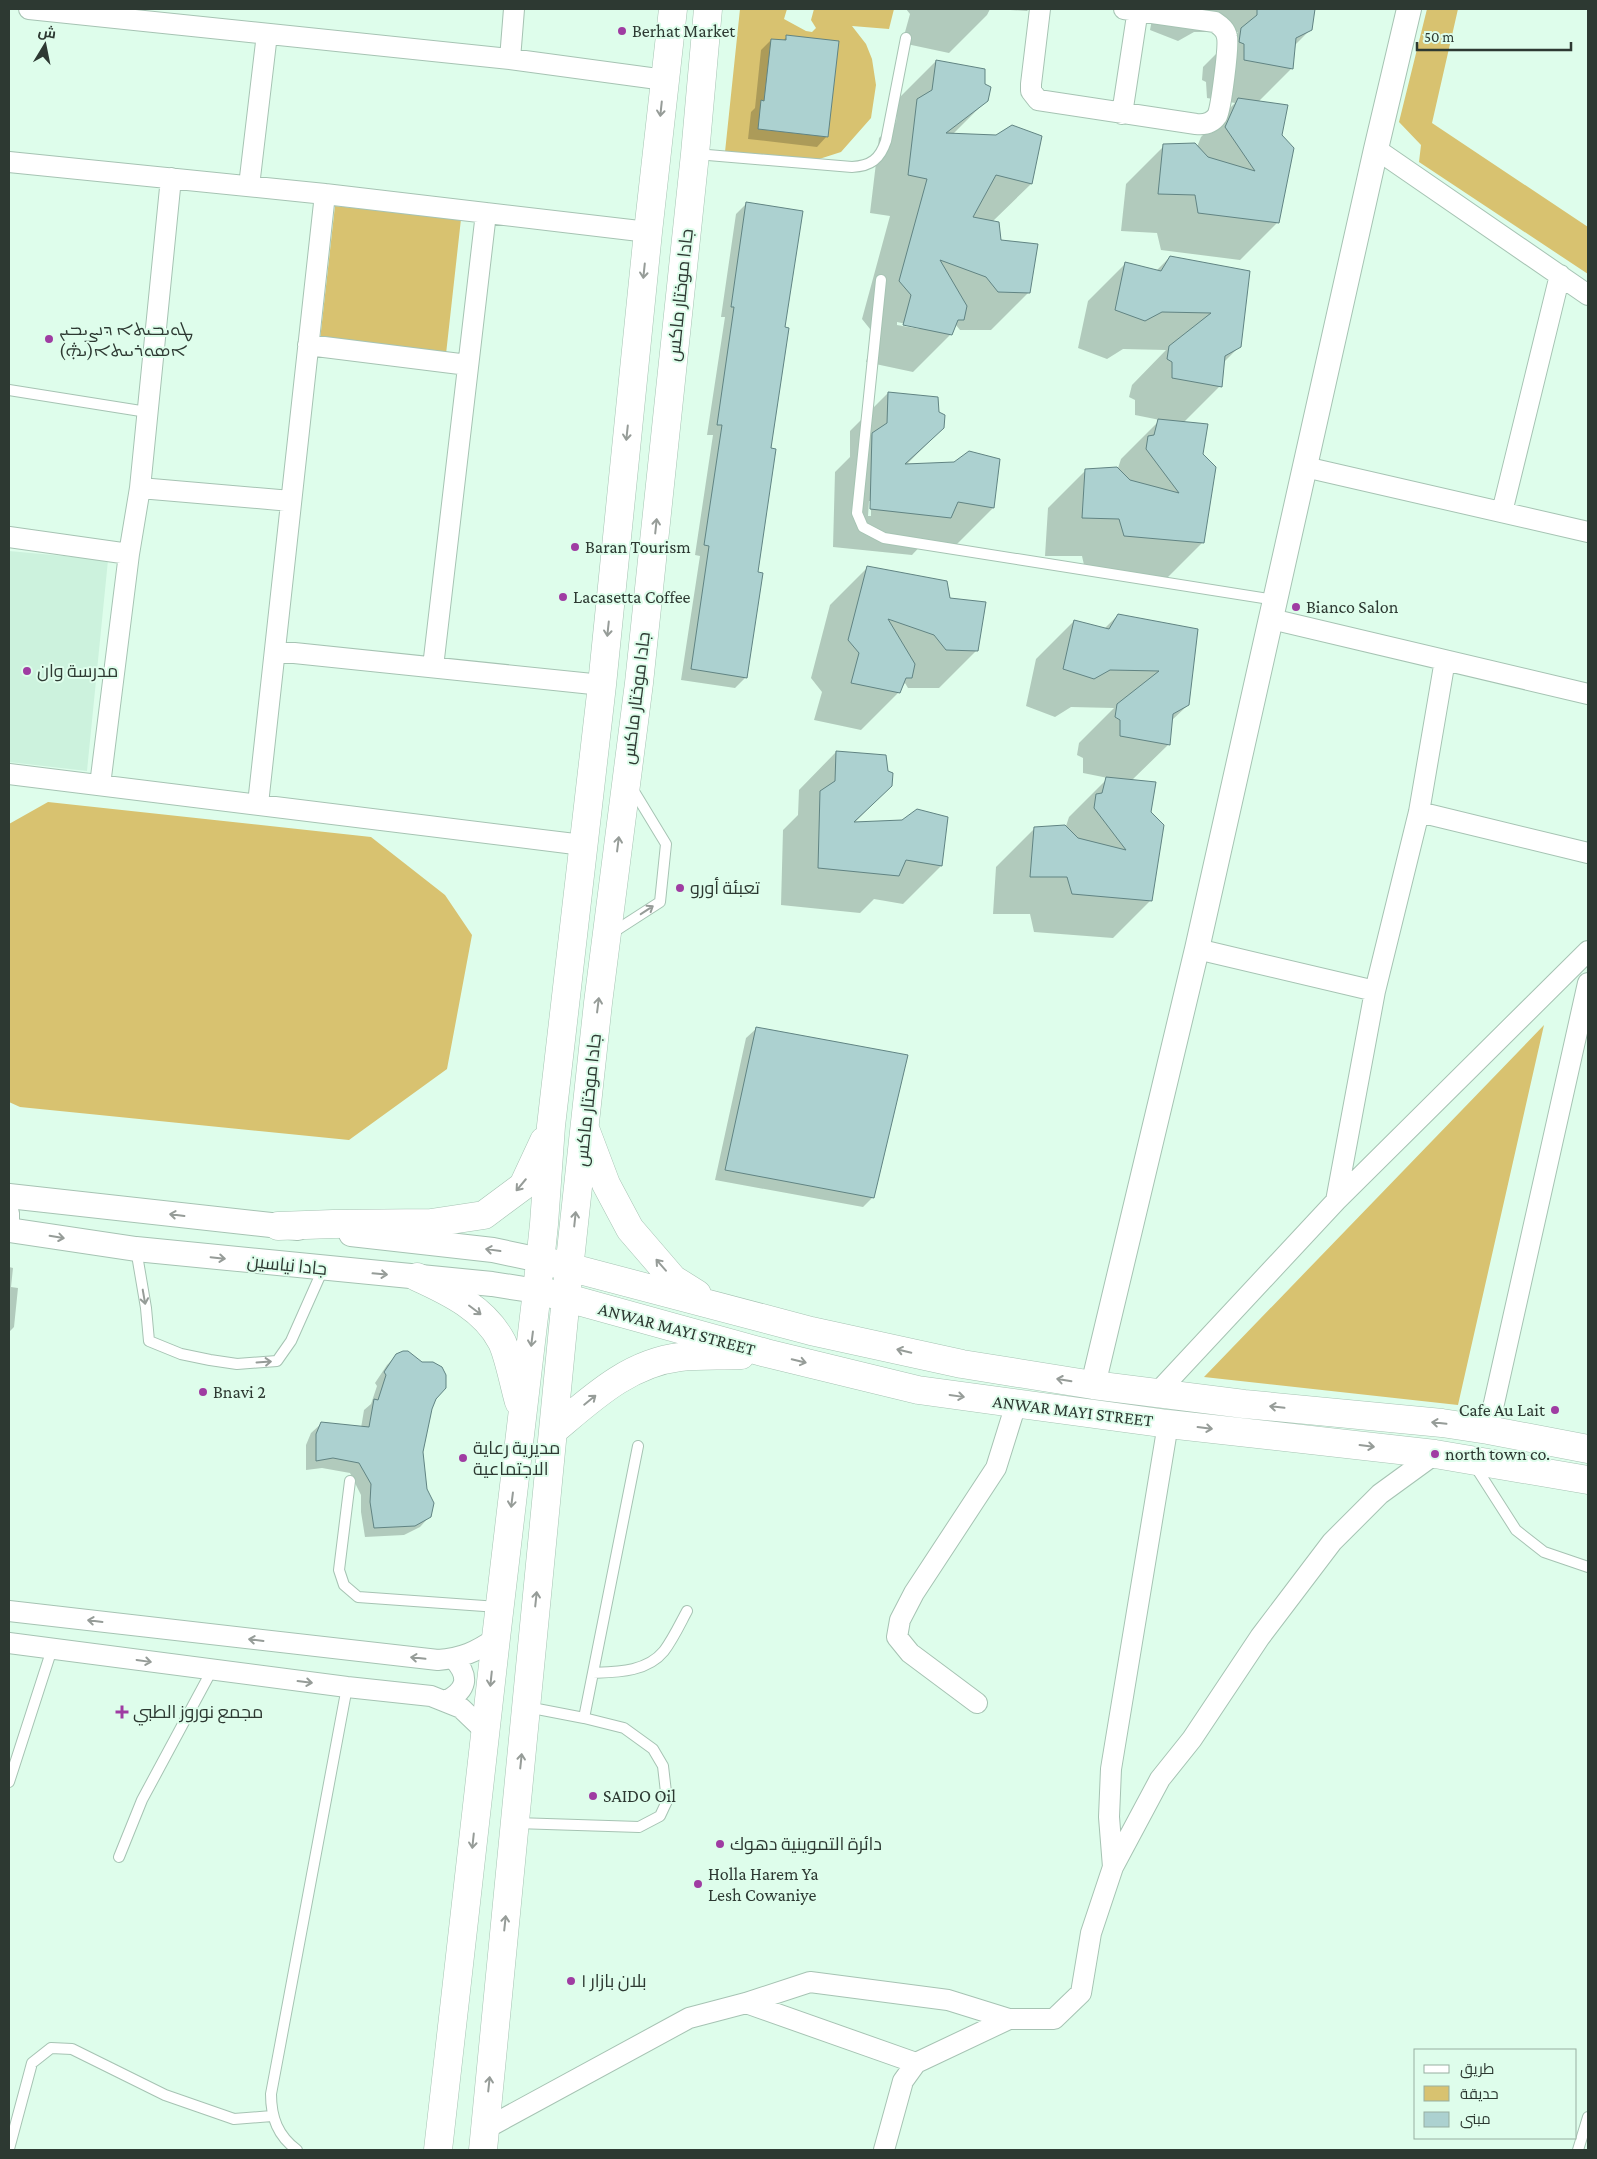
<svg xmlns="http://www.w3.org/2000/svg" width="1597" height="2159" viewBox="0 0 1597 2159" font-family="'Crimson Pro',Cairo,'Noto Sans Syriac',serif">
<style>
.built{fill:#ccf2dd}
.green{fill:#d8c270}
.shadow{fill:#0003;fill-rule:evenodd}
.building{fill:#acd1d0;stroke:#618483}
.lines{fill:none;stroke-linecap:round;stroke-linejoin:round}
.service-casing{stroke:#a6c3b3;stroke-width:12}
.minor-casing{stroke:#a6c3b3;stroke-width:22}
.tertiary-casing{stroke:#a6c3b3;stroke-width:26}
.primary-casing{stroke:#a6c3b3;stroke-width:29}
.service{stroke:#fff;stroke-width:10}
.minor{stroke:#fff;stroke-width:20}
.tertiary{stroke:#fff;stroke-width:24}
.primary{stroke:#fff;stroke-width:28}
.oneway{stroke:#969c98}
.poi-dot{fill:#9f3ca2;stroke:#defdeb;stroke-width:2}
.labels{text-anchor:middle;stroke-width:4;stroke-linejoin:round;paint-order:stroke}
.poi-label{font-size:18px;fill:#2d3932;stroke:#defdeb;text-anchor:start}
.street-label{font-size:18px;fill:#2d3932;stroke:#defdeb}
</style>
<rect width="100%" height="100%" fill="#defdeb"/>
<path class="built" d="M9,551L108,560L87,771L9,762Z"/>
<path class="green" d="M740,9H787L784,19L806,31L812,32L816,28L811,20L814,9H894L889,29L852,26L866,44L872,59L876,85L871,118L841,152L813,161L725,152Z
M1427,9H1458L1432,123L1588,227V274L1419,162L1421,145L1399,122Z
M335,206L461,219L446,354L320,340Z
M48,802L371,837L445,895L472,935L447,1069L349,1140L20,1107L9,1102V824Z
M1544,1025L1458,1405L1204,1377Z"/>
<path class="shadow" d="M906,9H990L987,15L949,53L902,43L910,14Z
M995,9H1029L1027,11Z
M1154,9H1313L1311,29L1294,46L1292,68L1258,102L1280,135L1278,222L1240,260L1161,250L1157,233L1121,231L1126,184L1164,146L1197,147L1201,137L1235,103L1207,98L1206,82L1202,80L1203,67L1238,32H1194L1178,41L1150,30Z
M787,37L827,136L817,147L748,139L751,112L755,108L761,50L771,40L782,41Z
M936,61L984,85L987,100L953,134L1040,137L1031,184L992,222L1000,241L1029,292L991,330H960L956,325L951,334L913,372L866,362L874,334L862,319L890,216L870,213L879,138L896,122L898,99ZM897,322L920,327V329L897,325Z
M747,203L784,328L746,677L735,688L681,680L700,556L695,555L713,435H707L725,317H721L736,214Z
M1170,257L1239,347L1223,363L1220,386L1183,423L1202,455L1203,542L1165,580L1086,574L1082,556H1045L1048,508L1086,470L1118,468L1121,459L1160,420L1135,415V400L1129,397L1132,385L1166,350L1123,349L1107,359L1078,348L1088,301L1126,263L1156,271Z
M888,393L938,413L943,428L905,466L999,460L993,508L955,546L926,540L912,555L833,547L835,472L850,457V431ZM869,501H871V516H868Z
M868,567L977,650L939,688H908L905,683L899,692L861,730L814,720L822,692L811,678L830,605Z
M1118,615L1188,705L1171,721L1169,744L1131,781L1150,813L1151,900L1113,938L1034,932L1030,914H993L996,867L1034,829L1066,826L1069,817L1108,778L1083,773V758L1077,755L1079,743L1114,708L1071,707L1055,717L1026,706L1036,659L1074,621L1104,629Z
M836,752L891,786L853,824L947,818L941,866L903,904L874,899L860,913L781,905L783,830L798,815L799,790Z
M757,1028L873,1197L863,1207L715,1180L746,1038Z
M9,1267L13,1268L11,1287L18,1288L14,1327L9,1332Z
M397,1355L434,1398L422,1452L430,1516L420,1527L404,1535L365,1537L361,1512V1495L350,1473L322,1468L306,1470V1445L311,1433L322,1423L361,1428L364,1410L371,1404L377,1386L375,1383L387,1365Z"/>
<path class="building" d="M1257,9H1315L1312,30L1296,38L1293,69L1244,60V44L1239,42L1241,28L1257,15Z
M786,35L839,41L828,137L758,129L761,100L764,101L771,39L786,40Z
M936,60L985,69V84L991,87L988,101L946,133L996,135L1012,125L1042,136L1032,184L996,175L973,217L999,222L1001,240L1038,244L1030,293L998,292L986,277L940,260L967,306L964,320H958L952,335L903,325L911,295L899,281L927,179L908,175L917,99L932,90Z
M1238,98L1288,105L1282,135L1294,148L1279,223L1198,213L1195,195L1158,194L1163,144L1195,143L1208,157L1255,171L1225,127Z
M746,202L803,211L785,327L789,328L771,448L776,449L758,572L763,573L747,678L691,669L709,546L704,545L722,425H717L734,307H731Z
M1170,256L1250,271L1241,347L1225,356L1222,387L1172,378V362L1167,359L1169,346L1211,313L1162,312L1145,321L1115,310L1125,262L1161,271Z
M888,392L938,397L939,412L945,415L944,428L905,464L954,462L969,451L1000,459L994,508L958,502L951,518L870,509L872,433L887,423Z
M1158,419L1208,424L1203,454L1216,467L1204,543L1124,536L1119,519L1082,518L1085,469L1117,467L1130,480L1179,493L1146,449L1148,436L1154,435Z
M867,566L947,581L950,598L986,602L978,651L946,650L934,635L888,619L915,664L912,678H906L900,693L851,683L859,653L848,640Z
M1118,614L1198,629L1189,705L1173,714L1170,745L1120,736V720L1115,717L1117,704L1159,671L1110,670L1094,679L1063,669L1074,620L1109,629Z
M836,751L886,755L888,771L893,773L892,786L854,822L902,820L917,809L948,817L942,866L906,860L899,876L818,868L820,791L835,781Z
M1106,777L1156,782L1151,812L1164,825L1152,901L1072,894L1067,877H1030L1034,827L1065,825L1078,838L1126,850L1094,808L1096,794L1102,793Z
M756,1027L908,1055L874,1198L725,1170Z
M403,1351H408L422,1362H433L442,1367L446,1375V1388L436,1399L432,1409L423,1452L427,1489L434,1503L431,1517L415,1526L374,1528L370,1502L371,1484L359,1463L333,1458L316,1461V1434L321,1422L369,1427L374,1399L378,1400L386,1375L384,1372L396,1354Z"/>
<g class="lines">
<g class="service-casing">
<path id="service" d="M696,154L852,167C871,166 880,159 886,141L906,38
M881,280L857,513L863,527L884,538L1275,600
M9,390L147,412
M612,933L660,902L666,844L632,788
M136,1249L146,1308L149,1341L181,1354L210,1360L237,1364L277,1361L291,1341L323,1269
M1475,1466L1516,1530L1544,1552L1588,1567
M350,1481L339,1570L344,1585L358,1597L498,1607
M593,1673C617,1672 647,1672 664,1651C673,1639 680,1624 687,1611
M584,1718L638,1446
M9,1782L52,1649
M516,1823L639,1827L660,1816L667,1801L663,1766L653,1749L624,1728L584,1718L527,1707
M119,1857L142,1800L212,1670
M9,2149L32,2063L51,2048L72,2049L165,2095L234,2119L272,2116
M297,2150C278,2136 271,2118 271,2094L347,1687
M1578,2150L1588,2117"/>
</g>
<g class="minor-casing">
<path id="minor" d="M29,9L510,59L665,80
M1040,9L1031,84V91L1038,100L1196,124C1204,125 1212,123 1217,116C1221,109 1229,46 1227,37C1226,30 1221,26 1215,22L1124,9
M510,59L514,9
M1122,114L1138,9
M1376,149L1588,295
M9,162L325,194L648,232
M249,186L267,34
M308,345L468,365
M1305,467L1588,532
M140,488L291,501
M1502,512L1560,275
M9,537L129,554
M1271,619L1588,694
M275,651L602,685
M433,667L486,213
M9,774L583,845
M100,785L129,554L140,488L171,178
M258,804L325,194
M1419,812L1588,853
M1197,949L1375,991
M1336,1201L1375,991L1419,812L1445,660
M9,1213V1230
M1157,1393L1336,1201L1588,951
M1488,1430L1588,983
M9,1611L438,1660C462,1658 476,1652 496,1638
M9,1643L347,1687L431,1696L461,1708L485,1731
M446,1701C467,1690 470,1677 454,1659
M977,1703L910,1653L897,1637L900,1620L914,1593L996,1468L1016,1404
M1113,1867L1109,1817L1111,1769L1168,1424
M746,2003L916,2063
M485,2129L689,2018L746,2003L810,1982L948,2000L1009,2019H1054L1081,1993L1091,1933L1113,1867L1160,1779L1192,1739L1260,1637L1332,1542L1380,1494L1435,1454
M884,2150L903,2081L916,2063L1009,2019"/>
</g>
<g class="tertiary-casing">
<path id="tertiary" d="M9,1196L298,1228
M9,1230L136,1249L492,1284L537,1291
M351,1234L493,1250L540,1260
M1093,1385L1197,949L1376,149L1409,9"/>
</g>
<g class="primary-casing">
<path id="primary" d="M586,1131L606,1184L630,1229L673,1279L697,1294
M278,1226L333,1224L431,1223L484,1215L523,1186L544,1141
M553,1263L811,1331L962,1364L1093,1385L1244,1404L1442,1423L1488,1430L1588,1449
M417,1277C450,1292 485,1309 502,1342C509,1357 514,1385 519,1402
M549,1293L766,1353L918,1390L1168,1424L1435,1454L1588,1480
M553,1431C590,1400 628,1363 680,1357C700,1355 721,1356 741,1355
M438,2150L496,1638L537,1291L544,1224L551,1126L602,685L648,232L673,9
M483,2150L566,1297L598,1003L639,683L695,154L708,9"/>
</g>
<use href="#service" class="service"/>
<use href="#minor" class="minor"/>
<use href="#tertiary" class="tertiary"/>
<use href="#primary" class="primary"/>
</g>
<defs><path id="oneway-shaft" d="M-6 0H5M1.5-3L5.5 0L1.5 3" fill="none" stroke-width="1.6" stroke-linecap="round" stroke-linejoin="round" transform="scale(1.25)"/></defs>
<g class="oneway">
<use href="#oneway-shaft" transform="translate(661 109) rotate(96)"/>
<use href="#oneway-shaft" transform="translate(644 271) rotate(96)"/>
<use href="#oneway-shaft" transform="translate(627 433) rotate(96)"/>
<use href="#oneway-shaft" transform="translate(656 526) rotate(-84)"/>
<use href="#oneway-shaft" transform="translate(608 629) rotate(96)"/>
<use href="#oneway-shaft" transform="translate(618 844) rotate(-83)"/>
<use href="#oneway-shaft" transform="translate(647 910) rotate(-33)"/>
<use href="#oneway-shaft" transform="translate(598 1005) rotate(-83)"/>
<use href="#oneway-shaft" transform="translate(521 1185) rotate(130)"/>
<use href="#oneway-shaft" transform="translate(177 1215) rotate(-173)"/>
<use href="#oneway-shaft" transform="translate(575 1219) rotate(-84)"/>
<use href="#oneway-shaft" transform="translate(57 1237) rotate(9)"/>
<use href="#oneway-shaft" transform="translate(493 1250) rotate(-172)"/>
<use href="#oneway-shaft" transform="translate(218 1258) rotate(6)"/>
<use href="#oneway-shaft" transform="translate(661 1265) rotate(-131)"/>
<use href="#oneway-shaft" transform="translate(380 1274) rotate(5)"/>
<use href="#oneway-shaft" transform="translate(144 1297) rotate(80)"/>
<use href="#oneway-shaft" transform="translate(475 1310) rotate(37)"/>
<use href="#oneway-shaft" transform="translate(532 1339) rotate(97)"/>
<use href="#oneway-shaft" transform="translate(904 1351) rotate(-167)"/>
<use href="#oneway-shaft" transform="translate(799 1361) rotate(14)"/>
<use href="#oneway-shaft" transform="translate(264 1362) rotate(-4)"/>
<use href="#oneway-shaft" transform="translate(1064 1380) rotate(-171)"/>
<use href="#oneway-shaft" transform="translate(957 1396) rotate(8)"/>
<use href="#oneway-shaft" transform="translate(590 1400) rotate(-39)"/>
<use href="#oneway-shaft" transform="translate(1277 1407) rotate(-174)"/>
<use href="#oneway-shaft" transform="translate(1439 1423) rotate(-174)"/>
<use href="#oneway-shaft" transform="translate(1205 1428) rotate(7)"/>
<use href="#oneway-shaft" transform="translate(1367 1446) rotate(7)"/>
<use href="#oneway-shaft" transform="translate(512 1500) rotate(97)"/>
<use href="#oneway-shaft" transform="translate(536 1599) rotate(-84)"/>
<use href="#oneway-shaft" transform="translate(95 1621) rotate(-173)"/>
<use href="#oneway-shaft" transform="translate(256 1640) rotate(-173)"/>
<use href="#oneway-shaft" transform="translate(418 1658) rotate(-174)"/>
<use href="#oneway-shaft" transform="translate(144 1661) rotate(8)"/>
<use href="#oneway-shaft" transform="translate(491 1679) rotate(96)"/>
<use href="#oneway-shaft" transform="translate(305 1682) rotate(7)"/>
<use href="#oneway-shaft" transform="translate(521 1761) rotate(-84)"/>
<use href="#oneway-shaft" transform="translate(473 1841) rotate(96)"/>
<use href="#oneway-shaft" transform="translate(505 1923) rotate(-84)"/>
<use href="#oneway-shaft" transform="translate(489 2084) rotate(-84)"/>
</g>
<g class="poi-dot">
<circle cx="622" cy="31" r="5"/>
<circle cx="49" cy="339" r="5"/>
<circle cx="575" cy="547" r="5"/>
<circle cx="563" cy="597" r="5"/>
<circle cx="1296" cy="607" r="5"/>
<circle cx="27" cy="671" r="5"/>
<circle cx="680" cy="888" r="5"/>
<circle cx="203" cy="1392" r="5"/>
<circle cx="1555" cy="1410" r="5"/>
<circle cx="1435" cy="1454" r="5"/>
<circle cx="463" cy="1458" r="5"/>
<path d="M119.5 1704.5h5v5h5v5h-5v5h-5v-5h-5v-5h5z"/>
<circle cx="593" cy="1796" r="5"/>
<circle cx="720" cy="1844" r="5"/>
<circle cx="698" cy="1884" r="5"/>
<circle cx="571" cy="1981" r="5"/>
</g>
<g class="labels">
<g class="poi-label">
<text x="632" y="37">Berhat Market</text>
<text x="59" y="335">ܛܘܝܒܝܬܐ ܕܢܨܝܒܝܢ<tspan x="59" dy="21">ܐܣܘܪܝܝܬܐ(ܞ)</tspan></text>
<text x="585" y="553">Baran Tourism</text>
<text x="573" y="603">Lacasetta Coffee</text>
<text x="1306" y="613">Bianco Salon</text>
<text x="37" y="677">مدرسة وان</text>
<text x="690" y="894">تعبئة أورو</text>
<text x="213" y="1398">Bnavi 2</text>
<text x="1545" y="1416" text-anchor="end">Cafe Au Lait</text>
<text x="473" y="1454">مديرية رعاية<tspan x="473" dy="21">الاجتماعية</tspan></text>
<text x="1445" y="1460">north town co.</text>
<text x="133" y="1718">مجمع نوروز الطبي</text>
<text x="603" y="1802">SAIDO Oil</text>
<text x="730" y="1850">دائرة التموينية دهوك</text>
<text x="708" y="1880">Holla Harem Ya<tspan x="708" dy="21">Lesh Cowaniye</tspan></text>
<text x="581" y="1987">بلان بازار ١</text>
</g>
<g class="street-label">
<text transform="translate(680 295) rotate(-84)" y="6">جادا موختار ماكس</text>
<text transform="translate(636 698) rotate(-83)" y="6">جادا موختار ماكس</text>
<text transform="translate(588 1100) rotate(-84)" y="6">جادا موختار ماكس</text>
<text transform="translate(287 1265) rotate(6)" y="6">جادا نیاسین</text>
<text transform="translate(677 1329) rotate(15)" y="6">ANWAR MAYI STREET</text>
<text transform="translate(1073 1411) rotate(7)" y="6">ANWAR MAYI STREET</text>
</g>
</g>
<rect width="1597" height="2159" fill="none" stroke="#2d3932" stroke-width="20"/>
<rect x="1414" y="2049" width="162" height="90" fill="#defdeb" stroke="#97afa1"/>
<rect x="1424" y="2065" width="25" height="8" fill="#ffffff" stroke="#97afa1"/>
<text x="1460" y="2074" font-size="15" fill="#2d3932">طريق</text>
<rect x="1424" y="2086" width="25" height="15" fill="#d8c270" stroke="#97afa1"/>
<text x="1460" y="2099" font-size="15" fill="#2d3932">حديقة</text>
<rect x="1424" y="2112" width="25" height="15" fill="#acd1d0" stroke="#97afa1"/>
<text x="1460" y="2124" font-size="15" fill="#2d3932">مبنى</text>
<g transform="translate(45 45) rotate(10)" stroke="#defdeb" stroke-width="4" paint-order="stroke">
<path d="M0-4L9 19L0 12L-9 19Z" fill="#2d3932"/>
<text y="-8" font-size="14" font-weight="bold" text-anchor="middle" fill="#2d3932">ش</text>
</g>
<path d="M1417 42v8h154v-8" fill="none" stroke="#2d3932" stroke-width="2.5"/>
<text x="1424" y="42" font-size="15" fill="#2d3932" stroke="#defdeb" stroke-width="4" paint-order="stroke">50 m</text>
</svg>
